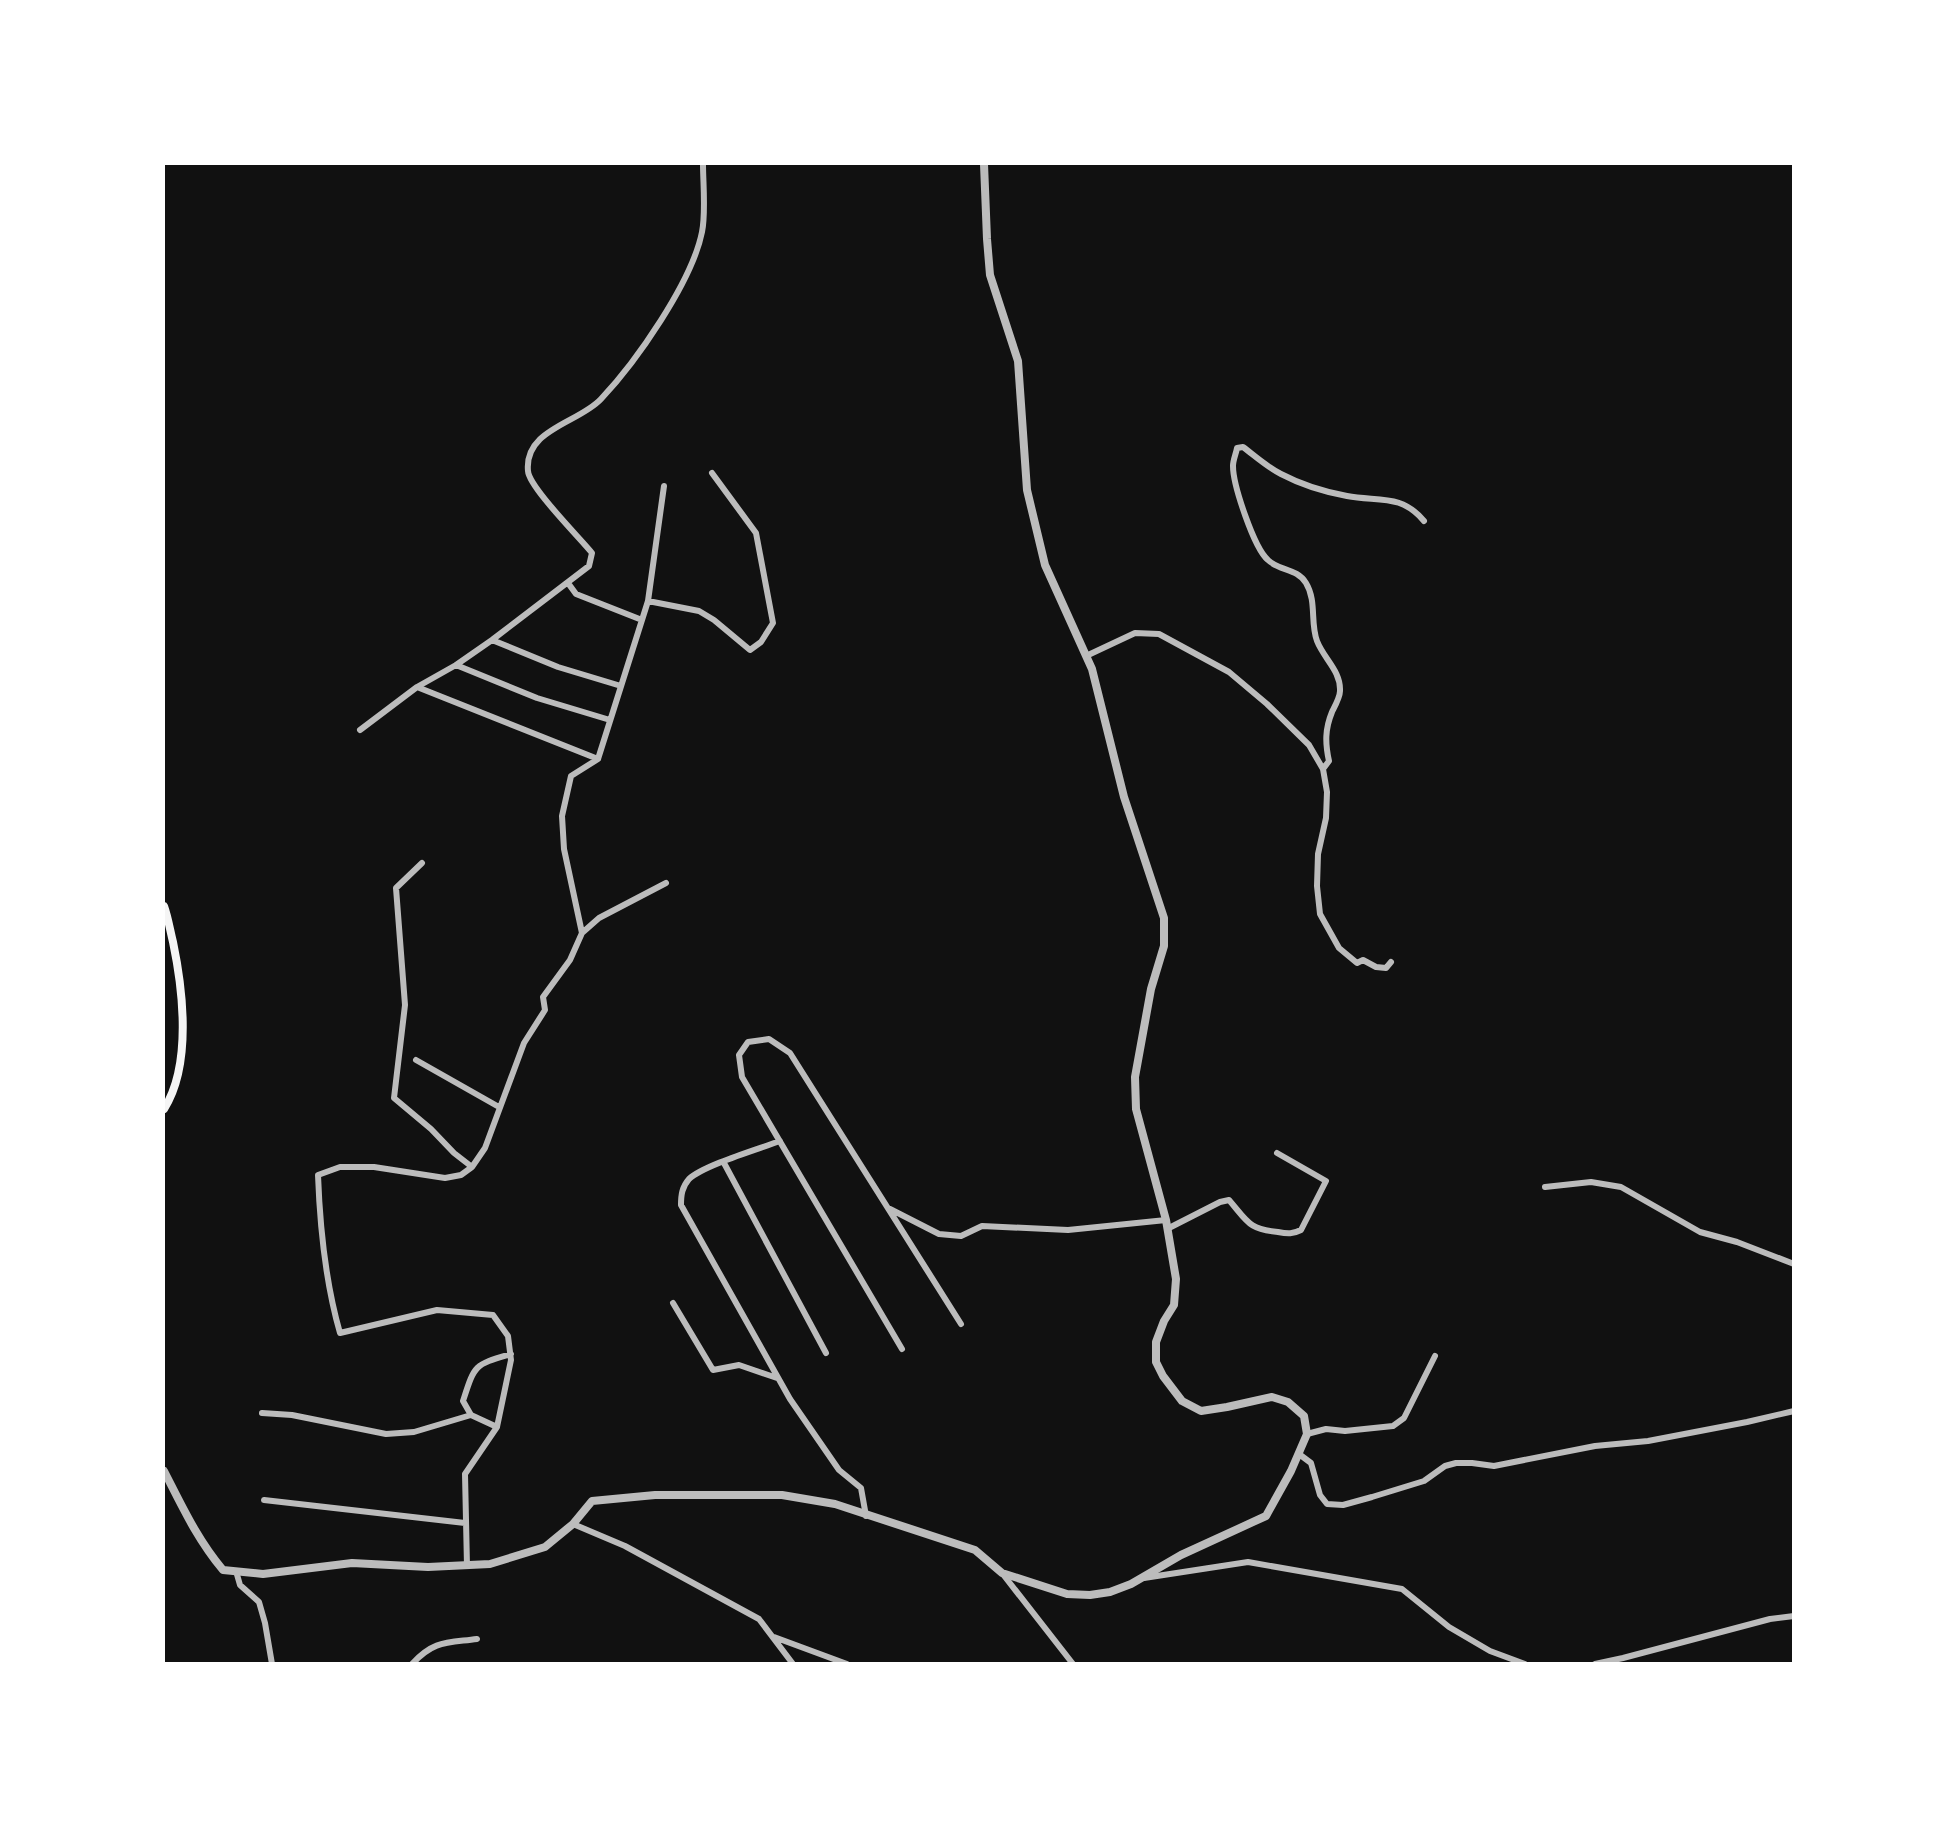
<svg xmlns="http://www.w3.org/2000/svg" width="1957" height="1827" viewBox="0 0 1957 1827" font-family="Ubuntu,sans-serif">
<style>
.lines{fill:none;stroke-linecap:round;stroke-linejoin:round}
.minor{stroke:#bcbcbc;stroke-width:6}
.tertiary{stroke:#bcbcbc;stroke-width:8}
.secondary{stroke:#f5f5f5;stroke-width:8}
</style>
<rect width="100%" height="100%" fill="#111"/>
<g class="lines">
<path class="minor" d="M568,583L576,594L642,620
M648,601L699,611L714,620L750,650L761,642L773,623L756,533L712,473
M492,640L558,667L621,686
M1086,656L1135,633L1159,634L1229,672L1267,704L1309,745L1323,769L1327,792L1326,818L1318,854L1317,886L1320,914L1339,948L1357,963L1363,960L1376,967L1386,968L1391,962
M456,665L537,698L610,720
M417,687L598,759L648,601L664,486
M360,730L417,687L456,665L492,640L589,566L592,553C580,538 529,487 528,471C524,429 579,423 601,399C636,362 692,282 702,232C706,213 703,183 703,164
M1323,769L1329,761C1325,743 1325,729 1332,712C1335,706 1340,697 1340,691C1341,671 1324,659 1317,641C1310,623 1317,601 1306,583C1297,568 1279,571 1268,560C1254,548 1233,485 1233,466C1233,460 1236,454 1237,448L1243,447C1255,456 1267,467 1281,474C1300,484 1325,492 1347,496C1377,502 1401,493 1424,521
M422,863L396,888L405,1005L394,1098L431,1129L454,1153L472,1167L461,1175L445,1178L374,1167H340L318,1175C320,1229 325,1281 340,1333L437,1310L493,1315L508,1336L511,1360L497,1427L465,1474L467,1566
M582,933L564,849L562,816L571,776L598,759
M416,1060L499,1107
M780,1141C759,1149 704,1165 689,1179C682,1187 681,1195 681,1205L790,1399L839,1470L861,1488L866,1516
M724,1163L826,1353
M472,1167L485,1148L524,1043L545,1010L543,997L570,960L582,933L599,918L666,883
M1545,1187L1591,1182L1621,1187L1700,1232L1737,1242L1794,1264
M890,1209L939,1234L961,1236L982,1226L1068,1230L1166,1220
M1167,1229L1220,1202L1229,1200C1248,1222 1248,1229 1278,1232C1288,1234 1293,1234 1301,1230L1326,1181L1277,1153
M673,1303L713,1370L739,1365L777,1378
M902,1349L742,1077L739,1055L748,1042L769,1039L790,1053L961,1324
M262,1413L292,1415L386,1434L414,1432L471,1415L497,1427
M471,1415L463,1401C475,1364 474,1365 511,1354
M1307,1434L1326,1429L1345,1431L1393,1426L1404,1418L1435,1356
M1297,1458L1299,1454L1311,1463L1320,1495L1327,1504L1343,1505L1372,1497L1424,1481L1445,1466L1456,1463H1472L1494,1466L1595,1446L1648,1441L1747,1422L1794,1411
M264,1500L465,1523
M573,1524L625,1546L759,1619L793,1664
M236,1571L240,1585L259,1602L265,1623L272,1664
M1002,1573L1073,1664
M1144,1578L1248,1562L1402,1589L1449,1627L1490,1651L1525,1664
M774,1637L847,1664
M412,1664C434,1640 447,1643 477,1639
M1595,1664L1623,1658L1770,1619L1794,1616"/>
<path class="tertiary" d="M164,1471C182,1506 197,1539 223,1570L263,1574L352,1563L428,1567L490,1564L545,1547L573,1524L592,1501L655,1495H782L835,1504L975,1550L1002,1573L1067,1594L1090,1595L1110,1592L1131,1584L1181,1555L1266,1516L1291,1471L1307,1434L1304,1416L1288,1402L1272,1397L1227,1407L1201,1411L1182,1401L1163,1376L1156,1362V1342L1164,1321L1174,1305L1176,1279L1166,1220L1136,1109L1135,1077L1151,989L1164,946V918L1124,797L1092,669L1045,565L1027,490L1018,361L990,275L987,239L984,164"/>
<path class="secondary" d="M164,906C168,917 170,930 173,942C183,990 192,1065 164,1109"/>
</g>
<rect width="1957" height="1827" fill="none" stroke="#ffffff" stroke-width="330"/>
</svg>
